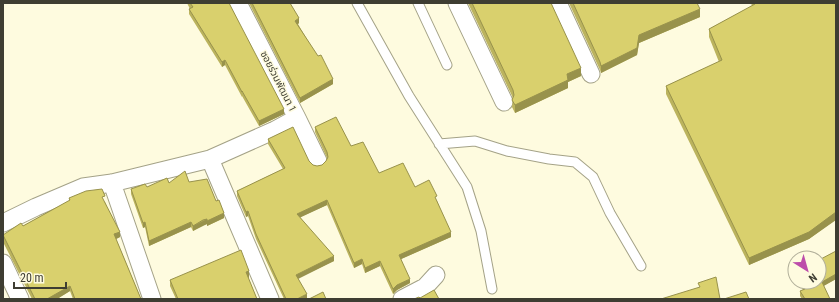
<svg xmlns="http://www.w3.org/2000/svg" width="839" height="302" viewBox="0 0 839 302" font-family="'Roboto Condensed','Noto Sans Thai',sans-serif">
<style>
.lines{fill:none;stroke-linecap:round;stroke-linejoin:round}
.service-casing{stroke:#a4a287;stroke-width:11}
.minor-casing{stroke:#a4a287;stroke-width:19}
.service{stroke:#fff;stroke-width:9}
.minor{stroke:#fff;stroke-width:17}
.wall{fill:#bbb35e}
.shaded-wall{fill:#98924c}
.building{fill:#d9d06d;stroke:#98924c}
.labels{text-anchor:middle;stroke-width:3;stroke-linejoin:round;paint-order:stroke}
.street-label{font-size:10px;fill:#3e3d32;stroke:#fefbdf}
</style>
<rect width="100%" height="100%" fill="#fefbdf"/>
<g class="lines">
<g class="service-casing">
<path id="service" d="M357,3L409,96L467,187L481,231L492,289
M418,3L447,65
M439,144L475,141L507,151L549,159L575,162L593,177L610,213L641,266"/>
</g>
<g class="minor-casing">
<path id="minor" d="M238,3L297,118L318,161
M457,3L504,102
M558,3L591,74
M210,159L270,299
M112,183L152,299
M3,223L36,207L83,187L112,183L210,159L275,130L297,118
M3,263L20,299
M402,299L425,287L436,275"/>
</g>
<use href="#service" class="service"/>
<use href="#minor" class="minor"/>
</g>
<path class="wall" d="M187,3H229L284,114L259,126L242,96V97L225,65L222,67L189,14V9H190Z
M249,3H290L299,23L298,24L333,84L300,103Z
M468,3H551L581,76L568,82V88L515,113L512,107L513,98Z
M569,3H697L700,17L639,43L637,55L601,73L600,70Z
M751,3H836L835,220L809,239L749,265L666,94V86L719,62L709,37V29L752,6Z
M315,127L351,146L379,173L415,187L437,201L451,237L401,259L410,283L397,290L393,294L380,266L365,273L362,264L354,268L327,205L300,217L334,261L298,278L307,299H284L256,239L248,216L246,217L237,196V191L283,169L268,144V139L309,161L313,165L317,166L322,165L326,161L327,158L315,132Z
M189,182L216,201L224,218L207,226V224L203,225L193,231L191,227L149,246L145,227L143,228L131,194V189L147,187L169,183Z
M69,198L105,202L120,237L116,239L141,299H73L70,291L57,299H32L3,242V235L23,226L69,201Z
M836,251V279L823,286L830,299H802L800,296V291L803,290L798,282H819Z
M248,278L257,299H258H176L170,286V280Z"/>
<path class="shaded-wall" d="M700,9V17L639,43L637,55L601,73V66L639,35Z
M299,18V23L295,26V21Z
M225,60V65L222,67V62Z
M581,68V76L568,82V88L515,113V105L567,74Z
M333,79V84L300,103V98Z
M284,109V114L259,126V121Z
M327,200V205L297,219V214Z
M248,211V216L246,217V212Z
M836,212V220L809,239L749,265V258Z
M224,213V218L207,226V221Z
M207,219V224L193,231V226Z
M145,222V227L143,228V223Z
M191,222V227L149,246V241Z
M120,232V237L114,240V234Z
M451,232V237L399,260V255Z
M334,256V261L296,280V275Z
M362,259V264L354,268V263Z
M380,261V266L365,273V268Z
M249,271V278L246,279V272Z
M836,274V279L822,287V282Z
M410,279V283L397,290L393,294V289L397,285Z
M70,286V291L57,299H47Z
M307,294V299H297Z"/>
<path class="building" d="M190,3H229L284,109L259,121L242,91V92L225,60L222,62L189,9L193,7Z
M252,3H290L299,18L295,21L318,56L321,55L333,79L300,98Z
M472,3H551L581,68L567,74L568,80L515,105L512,100L514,95L513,90Z
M573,3H697L700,9L639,35L637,48L601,66L600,62Z
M755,3H836V212L809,232L749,258L666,86L722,60L709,29L755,4Z
M336,117L351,146L363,142L379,173L403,163L415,187L429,180L437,196L435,197L451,232L399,255L410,279L397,285L393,289L380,261L365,268L362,259L354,263L327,200L297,214L334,256L296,275L307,294L297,299H286L256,234L248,211L246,212L237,191L285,168L268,139L293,127L309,161L313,165L317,166L322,165L326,161L328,157L327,152L315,127Z
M185,171L189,182L207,179L216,201L219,200L224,213L207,221V219L203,220L193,226L191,222L149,241L145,222L143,223L131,189L145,184L147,187L167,178L169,183Z
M102,189L105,196L102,197L120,232L114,234L141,299H75L70,286L47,299H35L3,235L21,223L23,226L70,200L69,198L86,191Z
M241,250L249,271L246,272L257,299L258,298V299H178L170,280Z
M836,251V274L822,282L830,299H805L800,291L805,289L801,282H819V260Z
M716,277L720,299H661L700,287L698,283Z
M434,290L439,299H414L419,297L420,298Z
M323,292L326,299H309Z
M746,292L749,299H724Z"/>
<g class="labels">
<g class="street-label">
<text transform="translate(279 81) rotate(63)" y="4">ซอยร่วมพัฒนา 1</text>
</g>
</g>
<rect width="839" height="302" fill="none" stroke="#3e3d32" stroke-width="8"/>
<g transform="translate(807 270) rotate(143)"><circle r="19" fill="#fefbdf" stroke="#b1af9a"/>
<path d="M0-3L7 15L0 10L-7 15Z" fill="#bd4daa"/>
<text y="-6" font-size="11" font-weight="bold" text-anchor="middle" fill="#3e3d32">N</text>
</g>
<path d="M14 282v6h52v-6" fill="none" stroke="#3e3d32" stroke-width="2"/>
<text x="20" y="282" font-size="12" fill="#3e3d32" stroke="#fefbdf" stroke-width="3" paint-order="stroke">20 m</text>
</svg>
